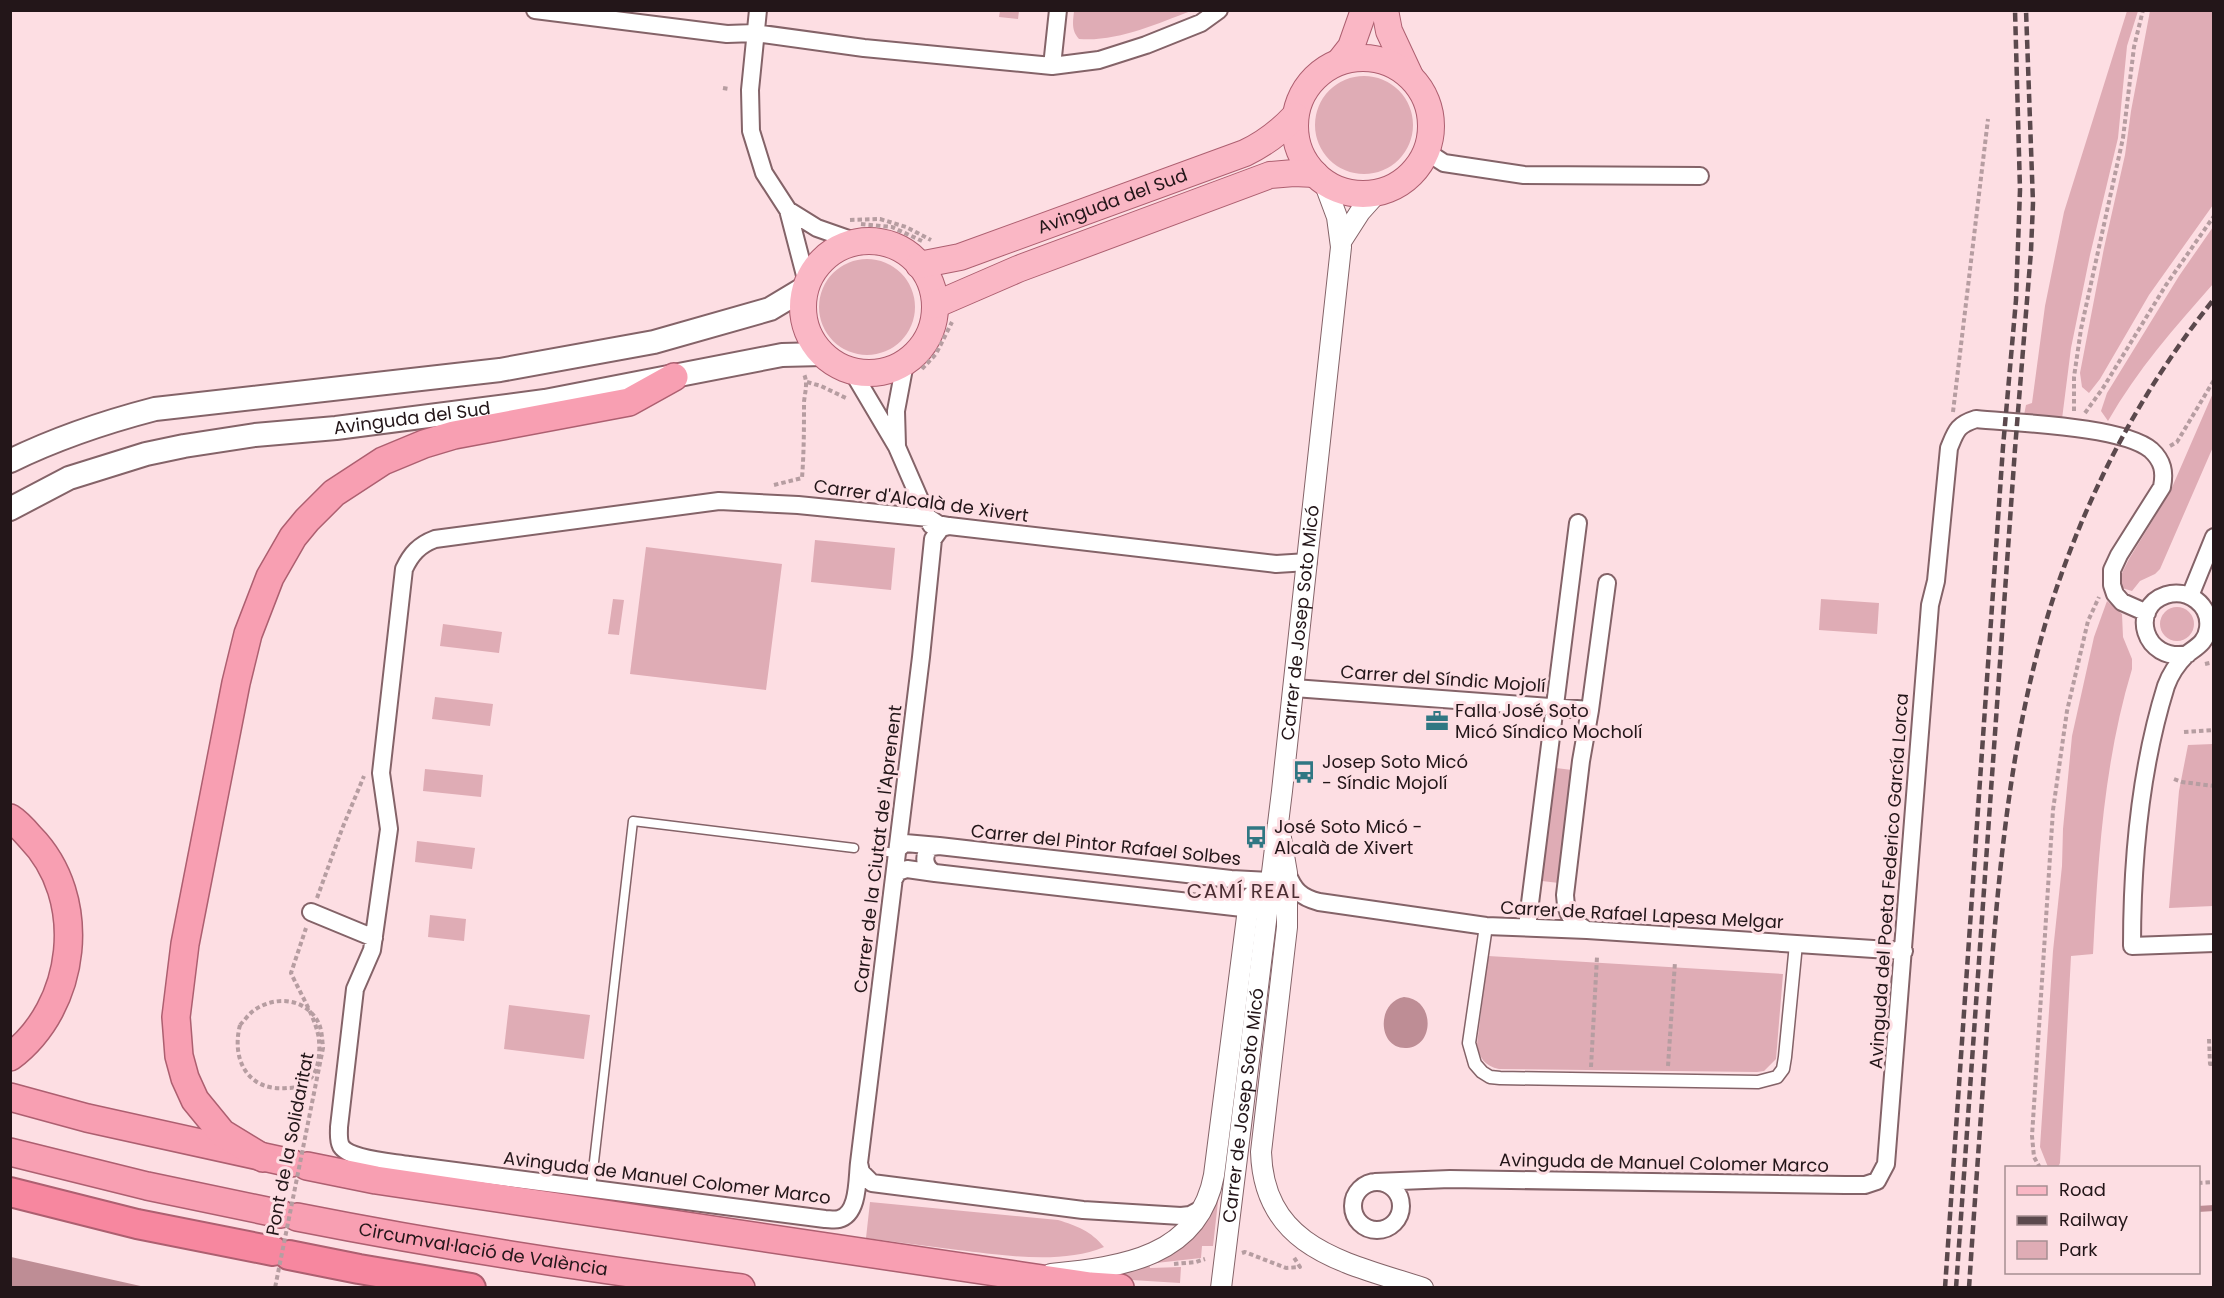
<svg xmlns="http://www.w3.org/2000/svg" width="2224" height="1298" viewBox="0 0 2224 1298" font-family="Poppins,sans-serif">
<style>
.green{fill:#dfacb5}
.water{fill:#be8d95}
.lines{fill:none;stroke-linecap:round;stroke-linejoin:round}
.stream{stroke:#be8d95;stroke-width:6}
.service-casing{stroke:#846368;stroke-width:11}
.pedestrian-casing{stroke:#846368;stroke-width:15}
.minor-casing{stroke:#846368;stroke-width:20}
.tertiary-casing{stroke:#846368;stroke-width:22}
.secondary-casing{stroke:#846368;stroke-width:26}
.primary-casing{stroke:#ad5f70;stroke-width:28}
.trunk-casing{stroke:#ad5f70;stroke-width:30}
.motorway-casing{stroke:#ad5f70;stroke-width:32}
.path{stroke:#b69da1;stroke-width:4;stroke-dasharray:4.5 3;stroke-linecap:butt}
.service{stroke:#fff;stroke-width:8}
.pedestrian{stroke:#fff;stroke-width:12}
.minor{stroke:#fff;stroke-width:16}
.tertiary{stroke:#fff;stroke-width:20}
.secondary{stroke:#fff;stroke-width:22}
.primary{stroke:#fab7c5;stroke-width:26}
.trunk{stroke:#f89fb2;stroke-width:27}
.motorway{stroke:#f7879f;stroke-width:28}
.rail{stroke:#5b494d;stroke-width:4.5;stroke-dasharray:9 4.5;stroke-linecap:butt}
.path-bridge{stroke:#b69da1;stroke-width:4;stroke-dasharray:4.5 3;stroke-linecap:butt}
.labels{text-anchor:middle;stroke-width:6;stroke-linejoin:round;paint-order:stroke}
.street-label{font-size:18px;fill:#231619;stroke:#fddee3}
.poi-label{font-size:18px;fill:#231619;stroke:#fddee3;text-anchor:start}
.neighbourhood-label{font-size:20px;letter-spacing:1.5px;fill:#4b2e33;stroke:#fddee3}
</style>
<rect width="100%" height="100%" fill="#fddee3"/>
<path class="green" d="M1000,11H1019L1018,19L999,17Z
M1074,11V10L1191,11C1156,24 1117,42 1079,39C1071,30 1073,22 1074,11Z
M2127,11H2138L2127,46L2118,138L2090,255L2071,348L2062,419L2024,415L2026,405L2032,403L2045,306L2064,212Z
M2150,11H2213V205L2149,295L2100,379L2089,393L2082,387L2080,373L2104,248L2125,155L2131,111Z
M1315 125a49 49 0 1 1 98 0a49 49 0 1 1-98 0Z
M2213,227V284C2175,327 2137,370 2108,421L2101,411L2107,393L2179,276Z
M819 307a48 48 0 1 1 96 0a48 48 0 1 1-96 0Z
M2213,393V447L2160,569L2155,574L2140,581L2132,591L2122,588L2120,584L2121,575L2129,559L2170,492Z
M815,540L895,548L891,590L811,582Z
M646,547L782,564L766,690L630,674Z
M613,599L624,600L619,635L608,634Z
M1821,599L1879,603L1877,634L1819,630Z
M2107,601L2122,614L2123,637L2132,659V669C2104,762 2098,858 2093,954L2071,956L2060,1163L2058,1167H2048L2040,1147L2053,951L2062,866L2063,829L2072,736L2094,637Z
M2160 624a17 17 0 1 1 34 0a17 17 0 1 1-34 0Z
M443,624L502,632L499,653L440,646Z
M435,697L493,704L490,726L432,719Z
M2213,744V906L2169,908L2179,791L2188,745Z
M1556,768L1572,770L1559,883L1542,881Z
M425,769L483,775L481,797L423,791Z
M417,841L475,848L472,869L415,862Z
M430,915L466,919L464,941L428,937Z
M1488,956L1783,974L1776,1059L1764,1071L1757,1072L1499,1069C1485,1066 1479,1058 1477,1044Z
M509,1005L590,1015L584,1059L504,1049Z
M1221,1175L1213,1246H1202L1201,1258L1156,1263V1259Z
M870,1202L1058,1220C1077,1226 1091,1231 1104,1247C1061,1265 1002,1255 958,1250C927,1246 896,1242 866,1238Z
M1149,1263L1150,1268L1181,1267L1180,1283L1099,1278Z"/>
<path class="water" d="M1404,997C1435,999 1435,1046 1407,1048C1377,1050 1376,1002 1404,997Z
M10,1257H11L145,1287H11Z"/>
<g class="lines">
<path class="stream" d="M2198,1209L2214,1208"/>
<g class="service-casing">
<path id="service" d="M878,851L897,853
M591,1188L633,821L854,848"/>
</g>
<g class="pedestrian-casing">
<path id="pedestrian" d="M1486,926L1469,1043L1475,1064L1482,1072L1490,1077L1500,1078L1758,1082L1777,1077L1783,1069L1785,1057L1796,944"/>
</g>
<g class="minor-casing">
<path id="minor" d="M535,10L727,34L755,33L864,48L1052,66L1099,60L1146,45L1201,23L1219,10
M758,10L750,90L751,131L764,173L788,210L807,283
M1052,66L1058,10
M1427,152L1444,163L1524,175L1700,176
M788,210L817,228L857,242
M852,371L897,447L931,525
M897,446L896,411L905,363
M949,526L941,528L933,539L921,657L859,1163C857,1179 859,1214 839,1219C835,1220 829,1219 825,1219L409,1165C393,1162 350,1160 341,1146C338,1140 339,1134 339,1127L355,989L372,950L389,829L381,773L404,569C411,554 419,545 435,539L719,501L798,505L929,518L938,524L949,526L1276,564L1308,562
M2190,596L2214,537
M2188,654C2143,663 2129,607 2166,595C2188,588 2211,605 2208,628C2206,643 2196,647 2186,655C2178,663 2170,675 2166,686C2140,769 2132,859 2132,946L2214,943
M1294,688L1590,710
M898,849L905,843L939,846
M1287,873C1294,890 1300,897 1319,902L1486,926L1587,930L1904,951
M894,879L898,872L907,869L935,873
M1260,910L935,873C924,868 922,855 931,847L939,846L1231,879L1270,881
M311,912L374,938
M1527,927L1578,523
M1587,930C1570,921 1566,913 1565,895L1581,761L1590,710L1607,583
M859,1163L861,1172L872,1183L1083,1210L1181,1216L1190,1215L1203,1208
M1353 1206a24 24 0 1 1 48 0a24 24 0 1 1-48 0Z
M1375,1182L1450,1179L1845,1185H1865L1877,1181L1886,1164L1930,605L1936,581L1949,448C1956,431 1957,425 1976,419C2016,423 2123,426 2151,450C2163,461 2165,472 2162,487L2119,555L2112,570V585L2115,594L2122,602L2147,613"/>
</g>
<g class="tertiary-casing">
<g id="tertiary">
<path d="M1342,240L1360,212L1377,193"/>
<path d="M1281,838L1287,873V927L1261,1152C1264,1250 1348,1263 1423,1288"/>
<path d="M1051,1274C1122,1267 1199,1257 1214,1175L1248,909L1252,897L1270,881"/>
<path id="s1" d="M1221,1288L1282,791L1341,247L1337,217L1324,182"/>
</g>
</g>
<g class="secondary-casing">
<g id="secondary">
<path d="M10,461C57,438 105,422 155,409L500,370L654,342L770,309L805,288"/>
<path id="s2" d="M10,509L69,478L146,454L184,446L255,435L336,428L545,401L782,355L822,354"/>
</g>
</g>
<g class="primary-casing">
<g id="primary">
<path d="M1385,10L1389,31L1410,76"/>
<circle cx="1363" cy="126" r="68"/>
<path d="M1340,61L1351,47L1364,10"/>
<circle cx="869" cy="307" r="66"/>
<path id="s3" d="M919,265L960,257L1245,153C1264,144 1280,132 1295,116"/>
<path d="M935,305L1018,269L1270,175L1294,173L1315,174"/>
</g>
</g>
<g class="trunk-casing">
<g id="trunk">
<path d="M10,818C18,823 24,830 30,837C90,898 77,1007 10,1057"/>
<path d="M10,1097L87,1118L291,1163"/>
<path d="M10,1152L147,1186L281,1214"/>
<path d="M263,1158L222,1133L195,1100L185,1078L179,1056L176,1017L185,944L236,683L248,634L270,577L293,537L307,520L334,493L383,461L424,444L454,435L629,402L674,377"/>
<path d="M307,1166L376,1180L1022,1276L1090,1286L1120,1288"/>
<path id="s4" d="M297,1217C444,1246 592,1269 741,1288"/>
</g>
</g>
<g class="motorway-casing">
<path id="motorway" d="M10,1192L137,1224L273,1251
M289,1255L359,1269L471,1288"/>
</g>
<path class="path" d="M723,88L729,89
M850,220L880,219L906,227L931,240
M861,224L892,227L922,241
M922,369L936,354L952,322
M807,382L821,386L848,399
M2074,411V377L2081,329L2123,138L2134,47L2143,10
M1953,412L1988,119
M2085,413L2103,388L2166,285L2214,216
M2170,446L2177,442L2214,380
M774,485L802,478C804,452 804,427 804,402C805,392 808,383 804,374
M2205,664L2214,662
M2184,732L2214,730
M2174,779L2182,782L2214,786
M317,898L342,829L364,776
M240,1025C231,1060 248,1092 288,1088C295,1088 304,1086 309,1080C319,1071 320,1053 319,1041C318,1022 299,991 291,973L306,928
M2209,1039L2210,1064H2214
M1668,1066L1675,962
M1591,1067L1597,957
M2040,1168L2034,1157L2032,1136L2053,810L2067,711L2088,621L2099,597
M2198,1183L2214,1182
M1242,1253L1245,1252L1286,1268L1300,1267L1293,1256
M1174,1264L1196,1262L1205,1259"/>
<use href="#service" class="service"/>
<use href="#pedestrian" class="pedestrian"/>
<use href="#minor" class="minor"/>
<use href="#tertiary" class="tertiary"/>
<use href="#secondary" class="secondary"/>
<use href="#primary" class="primary"/>
<use href="#trunk" class="trunk"/>
<use href="#motorway" class="motorway"/>
<path class="rail" d="M1945,1288L2003,447L2016,300L2020,190L2015,10
M1956,1288L2015,449L2031,251L2033,203L2026,10
M1969,1288C1975,1196 1982,1104 1988,1012C1999,867 2011,719 2059,581C2095,478 2146,384 2214,299"/>
<path class="path-bridge" d="M240,1025C244,1021 248,1015 253,1011C273,996 303,997 317,1020C322,1028 322,1038 323,1048L275,1288"/>
</g>
<defs>
<g id="office-bare" transform="scale(1.8)"><path d="M-6-3h4V-5.5h4V-3h4V5H-6ZM-1-4.5V-3h2v-1.5ZM-6 0V1H6V0Z" fill="#307783" stroke="#fddee3" stroke-width="2.5" paint-order="stroke"/></g>
<g id="bus-bare" transform="scale(1.8)"><path d="M-5-6H5V4H4V6H2V4H-2V6H-4V4H-5ZM-3.5-4V0h7V-4ZM-3.5 1.2v1.5H-2V1.2ZM2 1.2v1.5H3.5V1.2Z" fill="#307783" stroke="#fddee3" stroke-width="2.5" paint-order="stroke"/></g>
</defs>
<g fill-rule="evenodd">
<use href="#office-bare" x="1437" y="721"/>
<use href="#bus-bare" x="1304" y="772"/>
<use href="#bus-bare" x="1256" y="837"/>
</g>
<g class="labels">
<g class="street-label">
<text dy="6" stroke="none"><textPath href="#s3" startOffset="204">Avinguda del Sud</textPath></text>
<text dy="6" stroke="none"><textPath href="#s2" startOffset="416">Avinguda del Sud</textPath></text>
<text transform="translate(921 501) rotate(8)" y="6">Carrer d'Alcalà de Xivert</text>
<text dy="6" stroke="none"><textPath href="#s1" startOffset="670">Carrer de Josep Soto Micó</textPath></text>
<text transform="translate(1443 679) rotate(4)" y="6">Carrer del Síndic Mojolí</text>
<text transform="translate(1106 845) rotate(6)" y="6">Carrer del Pintor Rafael Solbes</text>
<text transform="translate(878 849) rotate(-83)" y="6">Carrer de la Ciutat de l'Aprenent</text>
<text transform="translate(1889 881) rotate(-86)" y="6">Avinguda del Poeta Federico García Lorca</text>
<text transform="translate(1642 915) rotate(3)" y="6">Carrer de Rafael Lapesa Melgar</text>
<text dy="6" stroke="none"><textPath href="#s1" startOffset="184">Carrer de Josep Soto Micó</textPath></text>
<text transform="translate(290 1144) rotate(-79)" y="6">Pont de la Solidaritat</text>
<text transform="translate(1664 1163) rotate(1)" y="6">Avinguda de Manuel Colomer Marco</text>
<text transform="translate(667 1178) rotate(7)" y="6">Avinguda de Manuel Colomer Marco</text>
<text dy="6" stroke="none"><textPath href="#s4" startOffset="189">Circumval·lació de València</textPath></text>
</g>
<g class="poi-label">
<text x="1455" y="717">Falla José Soto<tspan x="1455" dy="21">Micó Síndico Mocholí</tspan></text>
<text x="1322" y="768">Josep Soto Micó<tspan x="1322" dy="21">- Síndic Mojolí</tspan></text>
<text x="1274" y="833">José Soto Micó -<tspan x="1274" dy="21">Alcalà de Xivert</tspan></text>
</g>
<g class="neighbourhood-label">
<text x="1244" y="898">CAMÍ REAL</text>
</g>
</g>
<rect width="2224" height="1298" fill="none" stroke="#231619" stroke-width="24"/>
<rect x="2005" y="1166" width="195" height="108" fill="#fddee3" stroke="#a68e92" stroke-width="1.5"/>
<rect x="2017" y="1186" width="30" height="9" fill="#fab7c5" stroke="#a68e92" stroke-width="1.5"/>
<text x="2059" y="1196" font-size="18" fill="#231619">Road</text>
<rect x="2017" y="1216" width="30" height="9" fill="#5b494d" stroke="#a68e92" stroke-width="1.5"/>
<text x="2059" y="1226" font-size="18" fill="#231619">Railway</text>
<rect x="2017" y="1241" width="30" height="18" fill="#dfacb5" stroke="#a68e92" stroke-width="1.5"/>
<text x="2059" y="1256" font-size="18" fill="#231619">Park</text>
</svg>
